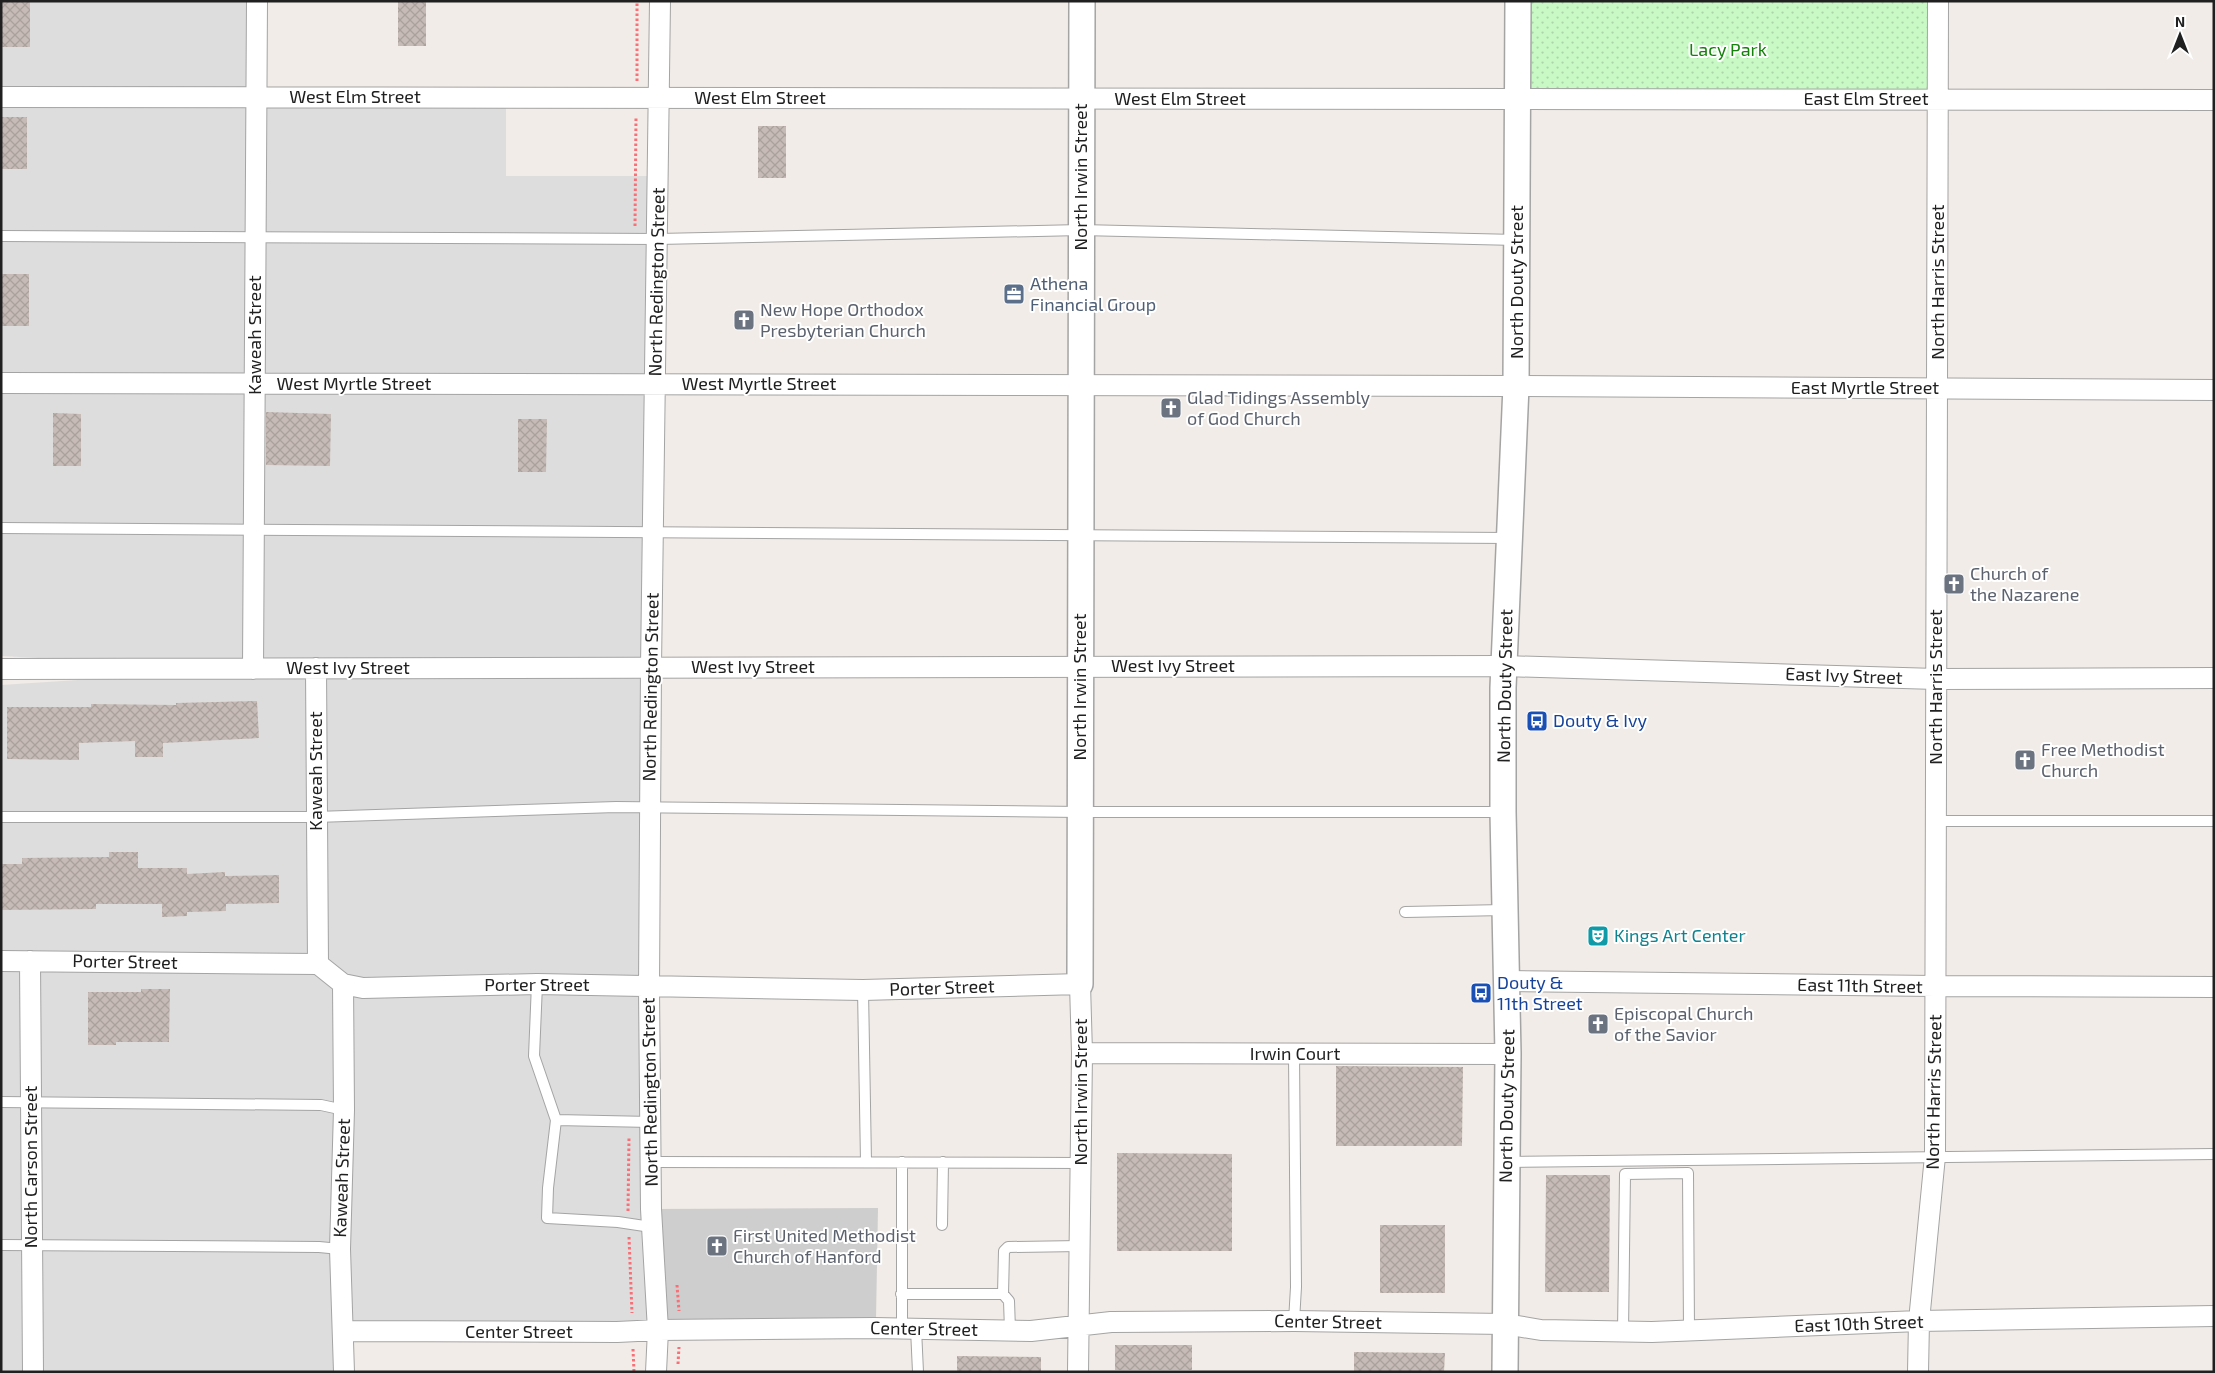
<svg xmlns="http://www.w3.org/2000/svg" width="2215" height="1373" viewBox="0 0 2215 1373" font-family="'Exo 2',sans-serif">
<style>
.residential{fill:#dedddd}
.religious{fill:#cecece}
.park{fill:url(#park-dots)}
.building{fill:url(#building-cross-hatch)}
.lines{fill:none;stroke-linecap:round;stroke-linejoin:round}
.service-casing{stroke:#a4a4a4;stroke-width:12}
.minor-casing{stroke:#a4a4a4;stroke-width:22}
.tertiary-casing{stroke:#a4a4a4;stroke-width:28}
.path{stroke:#fa6e76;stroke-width:3;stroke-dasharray:2.5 2.5;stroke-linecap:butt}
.service{stroke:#fff;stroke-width:10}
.minor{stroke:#fff;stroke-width:20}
.tertiary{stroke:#fff;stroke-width:25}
.labels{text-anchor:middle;stroke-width:4;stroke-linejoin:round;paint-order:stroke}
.park-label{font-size:18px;fill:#14810b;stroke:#fff}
.street-label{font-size:18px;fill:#202020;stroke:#fff}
.service-label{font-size:18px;fill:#4e5e75;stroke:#fff;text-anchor:start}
.worship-label{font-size:18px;fill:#5b616d;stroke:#fff;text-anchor:start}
.transit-label{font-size:18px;fill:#164399;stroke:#fff;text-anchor:start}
.culture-label{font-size:18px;fill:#0d838f;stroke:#fff;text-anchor:start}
</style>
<defs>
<pattern id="park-dots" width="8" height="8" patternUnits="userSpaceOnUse" patternTransform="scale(1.25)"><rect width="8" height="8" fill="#c9fac5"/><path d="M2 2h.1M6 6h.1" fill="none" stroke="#acd6a9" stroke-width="1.8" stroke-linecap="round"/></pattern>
<pattern id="building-cross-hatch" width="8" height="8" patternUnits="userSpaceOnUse" patternTransform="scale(1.25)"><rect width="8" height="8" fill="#c6bbb6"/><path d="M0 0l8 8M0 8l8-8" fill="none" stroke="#aaa09c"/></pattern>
</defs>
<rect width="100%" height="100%" fill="#f1ece7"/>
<path class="residential" d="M1,1H257V97L506,98V176H658V1330L343,1331L344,1372H1V685L247,669L1,656Z"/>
<path class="religious" d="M878,1208L876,1319L658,1330L651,1209Z"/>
<path class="park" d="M1518,1H1938V99H1518Z"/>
<path class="building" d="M2,1H30V47H2Z
M398,1H426V46H398Z
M1,117H27V169H1Z
M758,126H786V178H758Z
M1,274H29V326H1Z
M266,412L331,414L330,466L266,465Z
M53,413L81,414V466H53Z
M518,419H547L546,472H518Z
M257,701L259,738L163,743V757H135V741L79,743V760L7,759V707H91V704L176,705V703Z
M109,852H138V868H187V874L225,872V876L279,875V903L226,904V911L187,912V916L162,917V904H96V909L1,910V864H22V858L109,857Z
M141,989H170L169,1042H116V1045H88V992H141Z
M1336,1066L1463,1067L1462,1146H1336Z
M1117,1153L1232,1154V1251H1117Z
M1546,1175H1610L1609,1292H1545Z
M1380,1225H1445V1293H1380Z
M1115,1345H1192V1370H1115Z
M1354,1352L1445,1353L1444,1372H1354Z
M957,1356L1041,1357V1372H957Z"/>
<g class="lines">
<g class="service-casing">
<path id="service" d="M1,236L658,239L1081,230L1517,240
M1,528L1510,538
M1,817H316L616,807L1080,812H1503
M1936,821H2214
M1405,912L1504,910
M537,984L534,1056L556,1120L651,1122
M863,990L866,1162
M1294,1054L1296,1287L1294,1321
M1,1102L321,1105L344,1110
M556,1120L548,1188L547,1218L618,1222L651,1227
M652,1162L1081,1163
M902,1162V1329
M1507,1162L2214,1154
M942,1225L943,1162
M1,1245L319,1247L340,1249
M901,1294H1003L1009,1301L1010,1330
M1003,1294L1004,1251L1008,1247L1080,1246
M916,1329L918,1372
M1623,1332L1625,1174L1688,1173L1689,1331"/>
</g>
<g class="minor-casing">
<path id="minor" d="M1,97L2214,100
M1,383L1516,386L2214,390
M316,668L318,964
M1,669L1504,666L1936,679L2214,678
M253,669L257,1
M1,961L318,964L343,984L363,988L537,984L863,990L1080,984L1082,1053L1078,1372
M30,961L33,1372
M1507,981L1935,986L2214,987
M343,984L344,1110L340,1249L344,1372
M1082,1053L1508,1054
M343,1331L617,1332L658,1330L874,1328L1031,1331L1111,1322L1294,1321L1505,1324L1541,1330L1652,1332L1919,1321L2214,1316
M656,1372L658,1330L651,1209L649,987L651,667L660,1
M1918,1372L1919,1321L1935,1156L1938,1"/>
</g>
<g class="tertiary-casing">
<path id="tertiary" d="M1080,984L1082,1
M1505,1372L1508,1054L1503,812V688L1516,386L1518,1"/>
</g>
<path class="path" d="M637,81V1
M635,226L636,117
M628,1211L629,1137
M629,1237L632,1313
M677,1285L679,1311
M633,1349L634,1372
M678,1364L679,1347"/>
<use href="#service" class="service"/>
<use href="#minor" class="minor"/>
<use href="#tertiary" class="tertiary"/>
</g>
<defs>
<g id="office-square" transform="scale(1.125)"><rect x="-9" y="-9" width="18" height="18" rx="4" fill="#5c6f8a" stroke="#fff"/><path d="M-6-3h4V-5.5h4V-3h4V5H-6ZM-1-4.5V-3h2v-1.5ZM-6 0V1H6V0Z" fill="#fff"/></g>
<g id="church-square" transform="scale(1.125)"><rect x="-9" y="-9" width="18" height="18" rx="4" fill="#6b7280" stroke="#fff"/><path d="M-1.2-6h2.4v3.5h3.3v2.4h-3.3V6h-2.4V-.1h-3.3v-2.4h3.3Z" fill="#fff"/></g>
<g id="bus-square" transform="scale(1.125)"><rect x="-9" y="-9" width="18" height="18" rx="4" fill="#1a4fb4" stroke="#fff"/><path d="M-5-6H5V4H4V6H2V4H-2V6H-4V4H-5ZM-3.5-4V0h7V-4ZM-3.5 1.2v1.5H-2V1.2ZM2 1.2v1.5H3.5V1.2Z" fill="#fff"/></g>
<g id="theatre-square" transform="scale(1.125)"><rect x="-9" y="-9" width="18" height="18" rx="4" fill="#0f9aa8" stroke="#fff"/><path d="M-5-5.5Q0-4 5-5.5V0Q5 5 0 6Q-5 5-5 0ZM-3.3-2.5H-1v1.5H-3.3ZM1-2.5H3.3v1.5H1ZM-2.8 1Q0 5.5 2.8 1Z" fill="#fff"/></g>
</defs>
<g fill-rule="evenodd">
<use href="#office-square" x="1014" y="294"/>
<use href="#church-square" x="744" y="320"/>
<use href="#church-square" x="1171" y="408"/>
<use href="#church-square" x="1954" y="584"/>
<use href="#bus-square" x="1537" y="721"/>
<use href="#church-square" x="2025" y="760"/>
<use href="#theatre-square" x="1598" y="936"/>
<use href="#bus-square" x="1481" y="993"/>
<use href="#church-square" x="1598" y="1024"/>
<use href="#church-square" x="717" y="1246"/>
</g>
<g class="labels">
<g class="park-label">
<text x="1728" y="56">Lacy Park</text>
</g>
<g class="street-label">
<text x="355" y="103">West Elm Street</text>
<text x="760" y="104">West Elm Street</text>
<text x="1180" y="105">West Elm Street</text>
<text x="1866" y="105">East Elm Street</text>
<text transform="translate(1081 177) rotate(-90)" y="6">North Irwin Street</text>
<text transform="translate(657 282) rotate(-89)" y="6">North Redington Street</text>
<text transform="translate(1517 282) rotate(-90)" y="6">North Douty Street</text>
<text transform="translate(1938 282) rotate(-90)" y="6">North Harris Street</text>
<text transform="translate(255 335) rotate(-90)" y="6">Kaweah Street</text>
<text x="354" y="390">West Myrtle Street</text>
<text x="759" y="390">West Myrtle Street</text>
<text x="1865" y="394">East Myrtle Street</text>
<text x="1173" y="672">West Ivy Street</text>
<text x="753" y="673">West Ivy Street</text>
<text x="348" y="674">West Ivy Street</text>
<text transform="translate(1844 676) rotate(2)" y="6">East Ivy Street</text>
<text transform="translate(1505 686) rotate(-89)" y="6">North Douty Street</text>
<text transform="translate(651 687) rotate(-89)" y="6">North Redington Street</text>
<text transform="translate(1080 687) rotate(-90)" y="6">North Irwin Street</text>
<text transform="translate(1936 687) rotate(-90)" y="6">North Harris Street</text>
<text transform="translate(316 771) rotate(-90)" y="6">Kaweah Street</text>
<text transform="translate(125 962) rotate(1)" y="6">Porter Street</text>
<text x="537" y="991">Porter Street</text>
<text transform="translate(1860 986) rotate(1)" y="6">East 11th Street</text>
<text transform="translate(942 988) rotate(-2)" y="6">Porter Street</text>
<text x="1295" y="1060">Irwin Court</text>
<text transform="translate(650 1092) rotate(-91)" y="6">North Redington Street</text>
<text transform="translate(1081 1092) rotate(-90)" y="6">North Irwin Street</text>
<text transform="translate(1934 1092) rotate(-89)" y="6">North Harris Street</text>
<text transform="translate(1507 1106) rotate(-89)" y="6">North Douty Street</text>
<text transform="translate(31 1167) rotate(-90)" y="6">North Carson Street</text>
<text transform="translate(342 1178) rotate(-88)" y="6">Kaweah Street</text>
<text transform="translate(1328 1322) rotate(1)" y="6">Center Street</text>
<text transform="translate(1859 1324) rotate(-2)" y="6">East 10th Street</text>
<text transform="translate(924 1329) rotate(1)" y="6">Center Street</text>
<text x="519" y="1338">Center Street</text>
</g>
<g class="service-label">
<text x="1030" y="290">Athena<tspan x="1030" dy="21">Financial Group</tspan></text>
</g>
<g class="worship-label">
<text x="760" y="316">New Hope Orthodox<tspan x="760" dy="21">Presbyterian Church</tspan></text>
<text x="1187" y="404">Glad Tidings Assembly<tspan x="1187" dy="21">of God Church</tspan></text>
<text x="1970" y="580">Church of<tspan x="1970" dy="21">the Nazarene</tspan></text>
<text x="2041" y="756">Free Methodist<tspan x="2041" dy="21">Church</tspan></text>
<text x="1614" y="1020">Episcopal Church<tspan x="1614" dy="21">of the Savior</tspan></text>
<text x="733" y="1242">First United Methodist<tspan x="733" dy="21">Church of Hanford</tspan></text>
</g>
<g class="transit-label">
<text x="1553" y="727">Douty &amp; Ivy</text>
<text x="1497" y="989">Douty &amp;<tspan x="1497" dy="21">11th Street</tspan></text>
</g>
<g class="culture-label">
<text x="1614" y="942">Kings Art Center</text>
</g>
</g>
<rect width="2215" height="1373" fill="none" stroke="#202020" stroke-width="5"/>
<g transform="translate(2180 35)" stroke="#ffffff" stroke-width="4" paint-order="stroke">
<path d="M0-4L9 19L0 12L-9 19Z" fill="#202020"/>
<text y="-8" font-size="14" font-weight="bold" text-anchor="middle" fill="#202020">N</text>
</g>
</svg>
